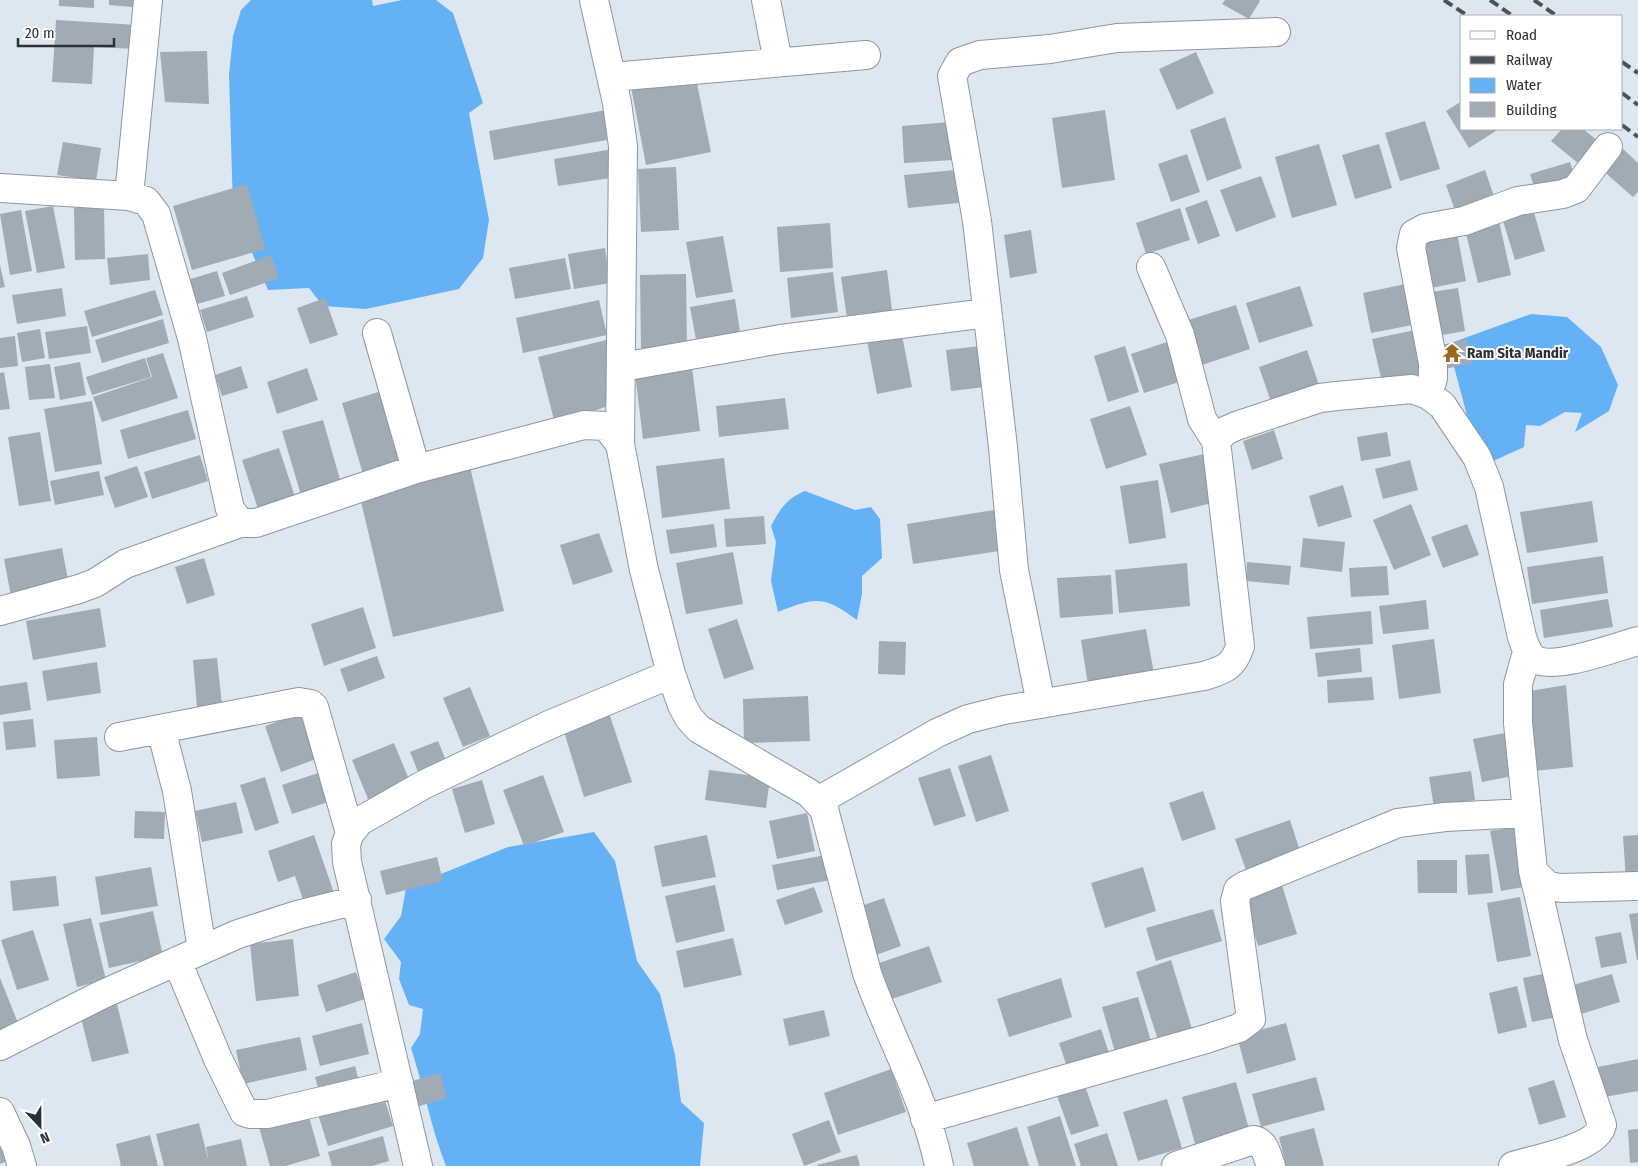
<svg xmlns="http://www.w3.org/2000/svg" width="1638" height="1166" viewBox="0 0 1638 1166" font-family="'Fira Sans Condensed',sans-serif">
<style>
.water{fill:#65b1f6}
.building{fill:#a1abb6}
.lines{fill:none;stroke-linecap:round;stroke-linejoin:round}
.minor-casing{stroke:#8c97a1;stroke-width:30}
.minor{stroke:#fff;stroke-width:28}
.rail{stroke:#4c5358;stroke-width:4;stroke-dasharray:10 5;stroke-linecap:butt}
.labels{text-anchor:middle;stroke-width:4;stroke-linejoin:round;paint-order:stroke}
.poi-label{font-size:15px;font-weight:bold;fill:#2c3135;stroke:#fff;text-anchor:start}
</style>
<rect width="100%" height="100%" fill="#dce7f2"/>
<path class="water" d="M251,0H372L373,6L402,0H436L453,13L483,103L469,113L489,220L483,258L459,289L366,309L323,306L309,288L268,290L233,208L229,74L233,36L241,10Z
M1531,314L1567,317L1601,347L1618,385L1609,411L1575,432L1582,413L1565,412L1540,426L1526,425L1524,447L1491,462L1469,423L1448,344Z
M805,491L855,510L871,507L880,519L882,558L862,576V594L857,620C824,595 815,597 778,612L771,581L776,542L771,526C780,509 787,498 805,491Z
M594,832L615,861L637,961L660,994L675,1055L681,1102L704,1123L700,1166H446C431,1128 424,1088 411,1048L420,1034L423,1009L409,1005L399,979L401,962L384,939L401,916L406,888L508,847Z"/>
<path class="building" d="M59,0H94V8L59,6Z
M109,0H145L144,8L109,5Z
M1225,0H1259L1260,1L1249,19L1222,4Z
M56,20L137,25L136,49L94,47L92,84L52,82Z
M207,51L209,104L165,102L160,52Z
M1196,52L1214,93L1177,110L1159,69Z
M695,74L711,152L646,165L631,87Z
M1462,101V129H1499L1469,148L1446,111Z
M612,109L618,138L494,160L489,131Z
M1105,110L1115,180L1062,188L1052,118Z
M1225,117L1242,168L1207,181L1190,130Z
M1425,121L1440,169L1400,181L1385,133Z
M950,122L953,160L904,163L902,126Z
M1562,129H1583L1603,145L1584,168L1551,141Z
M63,142L101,148L96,181L57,175Z
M1319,144L1337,205L1292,218L1275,157Z
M1379,144L1392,188L1355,199L1342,155Z
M1621,147L1638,163V192L1633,197L1601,169Z
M613,149L617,177L558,186L554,159Z
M1187,154L1200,192L1171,202L1158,164Z
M1570,162L1577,184L1537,196L1530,174Z
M676,167L679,230L641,232L638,169Z
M965,169L968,202L908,208L904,175Z
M1485,170L1497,205L1458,219L1446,185Z
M1261,176L1276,217L1236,232L1220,190Z
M247,184L265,249L192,270L173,206Z
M1207,200L1220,236L1198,244L1185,208Z
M1531,202L1545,251L1515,260L1500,211Z
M53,206L65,268L37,273L25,211Z
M74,208H104L105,259L75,260Z
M1180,208L1190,240L1146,254L1136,223Z
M21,210L32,271L10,275L0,214Z
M1499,221L1511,275L1478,283L1465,229Z
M830,223L833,268L780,272L777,227Z
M1456,227L1466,281L1431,288L1421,233Z
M1031,230L1037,273L1010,278L1004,235Z
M723,236L733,292L696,298L686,242Z
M605,248L610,283L574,289L568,254Z
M148,254L150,280L110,285L107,258Z
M271,255L279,278L230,295L222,273Z
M565,258L571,289L515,299L509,268Z
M0,265L5,287L0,288Z
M887,270L893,318L848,325L841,277Z
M217,271L225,296L194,305L187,280Z
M833,272L838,312L791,318L787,278Z
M686,274L687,348H641L640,275Z
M1415,282L1423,323L1371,333L1363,293Z
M1300,286L1313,326L1259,343L1246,303Z
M62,288L66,316L17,324L12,295Z
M1458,288L1465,331L1431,337L1424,293Z
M155,290L163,315L92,337L84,311Z
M247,296L254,317L207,332L200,310Z
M325,298L338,335L310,344L297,308Z
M735,299L741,338L697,345L690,307Z
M599,300L607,335L523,353L516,318Z
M1236,305L1250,349L1196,367L1182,322Z
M163,319L169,343L102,363L95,340Z
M87,326L91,353L49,359L45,332Z
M40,329L45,358L22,362L17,333Z
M1420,329L1429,373L1382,382L1372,339Z
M902,335L912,387L877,394L867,341Z
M15,336L18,366L0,368V338Z
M610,339L614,404L555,424L538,357Z
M1176,339L1189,379L1144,393L1131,354Z
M1466,339L1472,363L1440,370L1434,347Z
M980,346L985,387L951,391L946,350Z
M1125,346L1139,392L1108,402L1094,356Z
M1307,350L1320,388L1272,405L1259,367Z
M163,353L178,398L102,422L93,397L152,377L146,358Z
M145,358L151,377L92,395L86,377Z
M80,362L86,395L60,400L54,367Z
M50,364L55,398L29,400L25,367Z
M241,366L248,388L222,396L215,375Z
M692,367L700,431L643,439L635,374Z
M307,368L318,400L277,414L267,382Z
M4,372L10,409L0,410V373Z
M385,390L405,461L363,474L342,403Z
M785,398L789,429L719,437L716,406Z
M92,401L102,464L55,472L44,409Z
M1130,406L1147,455L1106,469L1090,419Z
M188,410L196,439L128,459L120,430Z
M323,420L341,483L301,495L282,431Z
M1274,430L1283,459L1252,470L1243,441Z
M40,432L51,501L19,506L8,437Z
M1387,432L1391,456L1361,461L1357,437Z
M279,448L296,500L259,512L242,460Z
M1204,454L1216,502L1171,513L1159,464Z
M200,455L208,481L152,499L144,472Z
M724,458L730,509L662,518L656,466Z
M1410,460L1418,490L1383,499L1375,469Z
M137,466L148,497L115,508L104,477Z
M470,467L504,611L393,637L359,493Z
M99,471L104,495L55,505L50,481Z
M1158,480L1166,538L1129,544L1120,486Z
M1343,485L1352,517L1318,527L1309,496Z
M1592,501L1598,542L1527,553L1520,512Z
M1411,504L1431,555L1394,570L1373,520Z
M1000,509L1006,550L913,564L907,524Z
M764,516L766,544L726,547L724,519Z
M714,524L717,547L670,554L666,530Z
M1467,524L1479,555L1443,568L1431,537Z
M599,533L613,572L573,585L560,545Z
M1303,538L1345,542L1342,572L1300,567Z
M62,548L69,585L11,596L4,559Z
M733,552L743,604L686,614L676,563Z
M1603,556L1608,593L1532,604L1527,567Z
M204,558L215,595L187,604L175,567Z
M1247,562L1291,566L1289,585L1246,581Z
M1187,563L1190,606L1119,613L1115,570Z
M1387,566L1389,595L1351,597L1349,568Z
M1111,575L1113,614L1060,618L1057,578Z
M1608,599L1613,627L1544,638L1540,610Z
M1426,600L1429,629L1383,634L1379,606Z
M363,607L376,648L324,666L311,624Z
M100,608L106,647L33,660L26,621Z
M1371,611L1373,644L1310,649L1307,617Z
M737,619L754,669L724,679L708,629Z
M1146,629L1154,674L1088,685L1081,640Z
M1434,639L1441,693L1399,699L1392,645Z
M879,641L906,642L905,675L878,674Z
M1360,648L1362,672L1318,677L1315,653Z
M377,656L385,678L348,692L340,669Z
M217,658L222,705L197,707L193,660Z
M97,662L101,693L47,701L42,671Z
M1372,677L1374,700L1328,703L1327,680Z
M27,682L31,710L0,715V686Z
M1566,685L1573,767L1534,771L1524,692Z
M470,687L490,736L463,747L443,698Z
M808,696L810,741L744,743L743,699Z
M608,710L632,782L584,797L562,725Z
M303,713L319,758L281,772L265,726Z
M33,719L36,747L6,750L3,722Z
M1505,733L1513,776L1482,782L1473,739Z
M97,737L100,776L57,779L54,740Z
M438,741L449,768L421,779L410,752Z
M394,743L410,782L368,799L352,760Z
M991,755L1009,811L976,822L958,766Z
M950,768L966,816L934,826L918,778Z
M709,770L770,778L766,808L705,800Z
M1471,771L1475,800L1434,807L1429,777Z
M321,772L331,801L292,814L282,785Z
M543,775L564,832L524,846L503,790Z
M265,777L279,823L255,831L240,785Z
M482,780L495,824L465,833L452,789Z
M1203,791L1216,829L1182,841L1169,803Z
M236,802L243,833L202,842L195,811Z
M135,811L165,812L164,839L134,838Z
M807,813L815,851L777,859L769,821Z
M1290,820L1300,851L1246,870L1235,839Z
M1519,827L1529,886L1501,891L1490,831Z
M314,835L335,896L305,905L295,876L278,882L268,851Z
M707,835L716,877L662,887L654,846Z
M1638,835V880L1626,881L1623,836Z
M831,854L836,879L777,890L772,865Z
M1489,854L1493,893L1468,895L1465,855Z
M437,857L443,881L386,895L380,871Z
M1417,860H1457V893H1418Z
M151,867L158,906L101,915L95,877Z
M1143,867L1156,911L1105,928L1091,883Z
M56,876L59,906L13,911L10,881Z
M1281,882L1297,934L1258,946L1242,894Z
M715,885L725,931L676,943L665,896Z
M814,887L823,912L785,925L776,900Z
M1520,897L1531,956L1497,962L1487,903Z
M884,898L901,946L876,955L858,907Z
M1213,909L1222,941L1156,961L1146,928Z
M153,911L163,956L109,968L99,923Z
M1638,913V960H1637L1629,914Z
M91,918L106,980L77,987L63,924Z
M33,930L49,980L17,990L1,940Z
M1621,932L1627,963L1601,968L1595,937Z
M733,938L742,975L684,988L676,951Z
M293,939L299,996L256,1001L250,944Z
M929,946L942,982L892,999L879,963Z
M1171,960L1192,1029L1158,1040L1136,972Z
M356,972L365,999L326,1012L317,985Z
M1548,973L1557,1017L1532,1022L1523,978Z
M1612,974L1620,1002L1581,1014L1573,985Z
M0,978L18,1023L0,1031Z
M1061,978L1072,1017L1009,1037L997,999Z
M1517,986L1527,1027L1498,1034L1489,993Z
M1138,997L1153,1048L1117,1059L1102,1007Z
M117,1004L129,1053L92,1062L80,1014Z
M824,1010L830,1036L789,1046L783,1019Z
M362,1023L369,1054L320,1066L312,1036Z
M1286,1023L1296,1060L1247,1074L1237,1036Z
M1101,1029L1111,1059L1069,1073L1059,1043Z
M300,1037L307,1070L243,1084L236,1050Z
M1638,1059V1091L1604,1097L1598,1067Z
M355,1066L361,1089L322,1101L315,1077Z
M891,1069L906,1112L838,1135L824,1093Z
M440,1073L447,1098L409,1109L402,1084Z
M1316,1077L1325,1110L1261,1127L1252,1094Z
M1554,1080L1566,1117L1539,1125L1528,1088Z
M1236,1082L1249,1129L1195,1144L1182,1097Z
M1084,1083L1099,1126L1071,1135L1056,1093Z
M382,1091L393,1126L328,1146L317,1111Z
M1167,1099L1182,1148L1138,1161L1123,1112Z
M306,1106L320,1156L285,1166H270L257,1120Z
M1060,1116L1076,1166H1039L1027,1127Z
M829,1120L841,1152L804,1166L792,1134Z
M199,1123L209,1163L206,1147L241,1139L247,1166H164L156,1134Z
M1017,1127L1029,1166H974L967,1143Z
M1314,1128L1324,1166H1286L1279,1137Z
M1638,1129V1162L1630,1163L1628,1130Z
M1107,1133L1118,1166H1081L1074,1144Z
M0,1135L9,1160L0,1164Z
M150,1135L158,1166H121L116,1144Z
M383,1136L389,1161L372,1166H332L328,1152Z
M857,1155L860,1166H817V1165Z"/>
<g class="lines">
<g class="minor-casing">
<path id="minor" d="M594,0L617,103L623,146L620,444
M766,0L778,62
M612,77L866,55
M0,188L129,196L146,201L156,214L192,338L230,509L240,523H256L416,469L584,425L606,426L620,444L644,570L671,674L682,705L689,718L699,729L809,793L824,809L867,973C889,1036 926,1100 939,1166
M129,196L148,0
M1151,267L1180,335L1202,419L1216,441
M377,333L416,469
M622,367L781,339L987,313
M1428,395L1433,378V363L1411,248L1414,234L1425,228L1464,221L1518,201L1563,194L1576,189L1608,147
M0,611L79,589L95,583L125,564L240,523
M1527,652L1518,684V723L1533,871L1548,886L1561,888L1638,886
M1041,704L1014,570L1003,447L977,221L952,76L960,62L980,55L1050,49L1117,38L1276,32
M161,729L177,791L202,950
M119,737L299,702L311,704L314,707L350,833
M818,801L937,733L968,719L1004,710L1204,676C1223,670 1234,667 1240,646L1216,441L1225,431L1236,426L1320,398L1337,396L1412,389L1428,395L1442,405L1477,457L1489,487L1522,637C1525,645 1526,652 1533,658C1551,672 1616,647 1638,641
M177,961L218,1059L244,1112L250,1114H267L399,1083
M0,1046L101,995L238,934L297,915L357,900
M0,1112L16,1146L22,1166
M925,1119L1206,1039L1239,1028L1251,1019L1235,901L1238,890L1244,886L1398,823L1445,817L1527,813
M418,1166L347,862L346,844L350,833L360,821L425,784L549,725L671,674
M1176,1166L1253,1140C1265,1141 1267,1156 1271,1166
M1513,1166C1534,1159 1597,1149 1602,1125L1573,1040L1533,871"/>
</g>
<use href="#minor" class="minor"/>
<path class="rail" d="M1444,0L1468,16
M1490,0L1513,16
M1534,0L1557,16
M1622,62L1638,73
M1622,93L1638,105
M1622,125L1638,137"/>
</g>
<defs>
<g id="temple-bare" transform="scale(1.5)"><path d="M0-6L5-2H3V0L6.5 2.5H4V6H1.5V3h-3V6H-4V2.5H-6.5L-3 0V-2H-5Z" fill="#9c6720" stroke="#fff" stroke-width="2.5" paint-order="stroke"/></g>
</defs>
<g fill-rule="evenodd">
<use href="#temple-bare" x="1452" y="353"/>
</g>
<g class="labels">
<g class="poi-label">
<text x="1467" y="358">Ram Sita Mandir</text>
</g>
</g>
<rect x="1460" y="15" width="162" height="115" fill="#ffffff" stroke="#abadae"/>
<rect x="1470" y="31" width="25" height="8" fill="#ffffff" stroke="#abadae"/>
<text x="1506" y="40" font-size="15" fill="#2c3135">Road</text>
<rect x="1470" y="56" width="25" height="8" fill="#4c5358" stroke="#abadae"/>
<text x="1506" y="65" font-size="15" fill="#2c3135">Railway</text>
<rect x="1470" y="78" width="25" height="15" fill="#65b1f6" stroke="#abadae"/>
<text x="1506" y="90" font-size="15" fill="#2c3135">Water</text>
<rect x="1470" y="102" width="25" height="15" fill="#a1abb6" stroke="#abadae"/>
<text x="1506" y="115" font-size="15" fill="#2c3135">Building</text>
<g transform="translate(40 1126) rotate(158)" stroke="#ffffff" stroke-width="4" paint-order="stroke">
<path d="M0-4L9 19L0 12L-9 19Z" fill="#2c3135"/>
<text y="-8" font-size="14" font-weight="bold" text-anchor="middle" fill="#2c3135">N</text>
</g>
<path d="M18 38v8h96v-8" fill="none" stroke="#2c3135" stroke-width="2.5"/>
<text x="25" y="38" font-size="15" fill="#2c3135" stroke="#ffffff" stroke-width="4" paint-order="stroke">20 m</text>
</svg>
